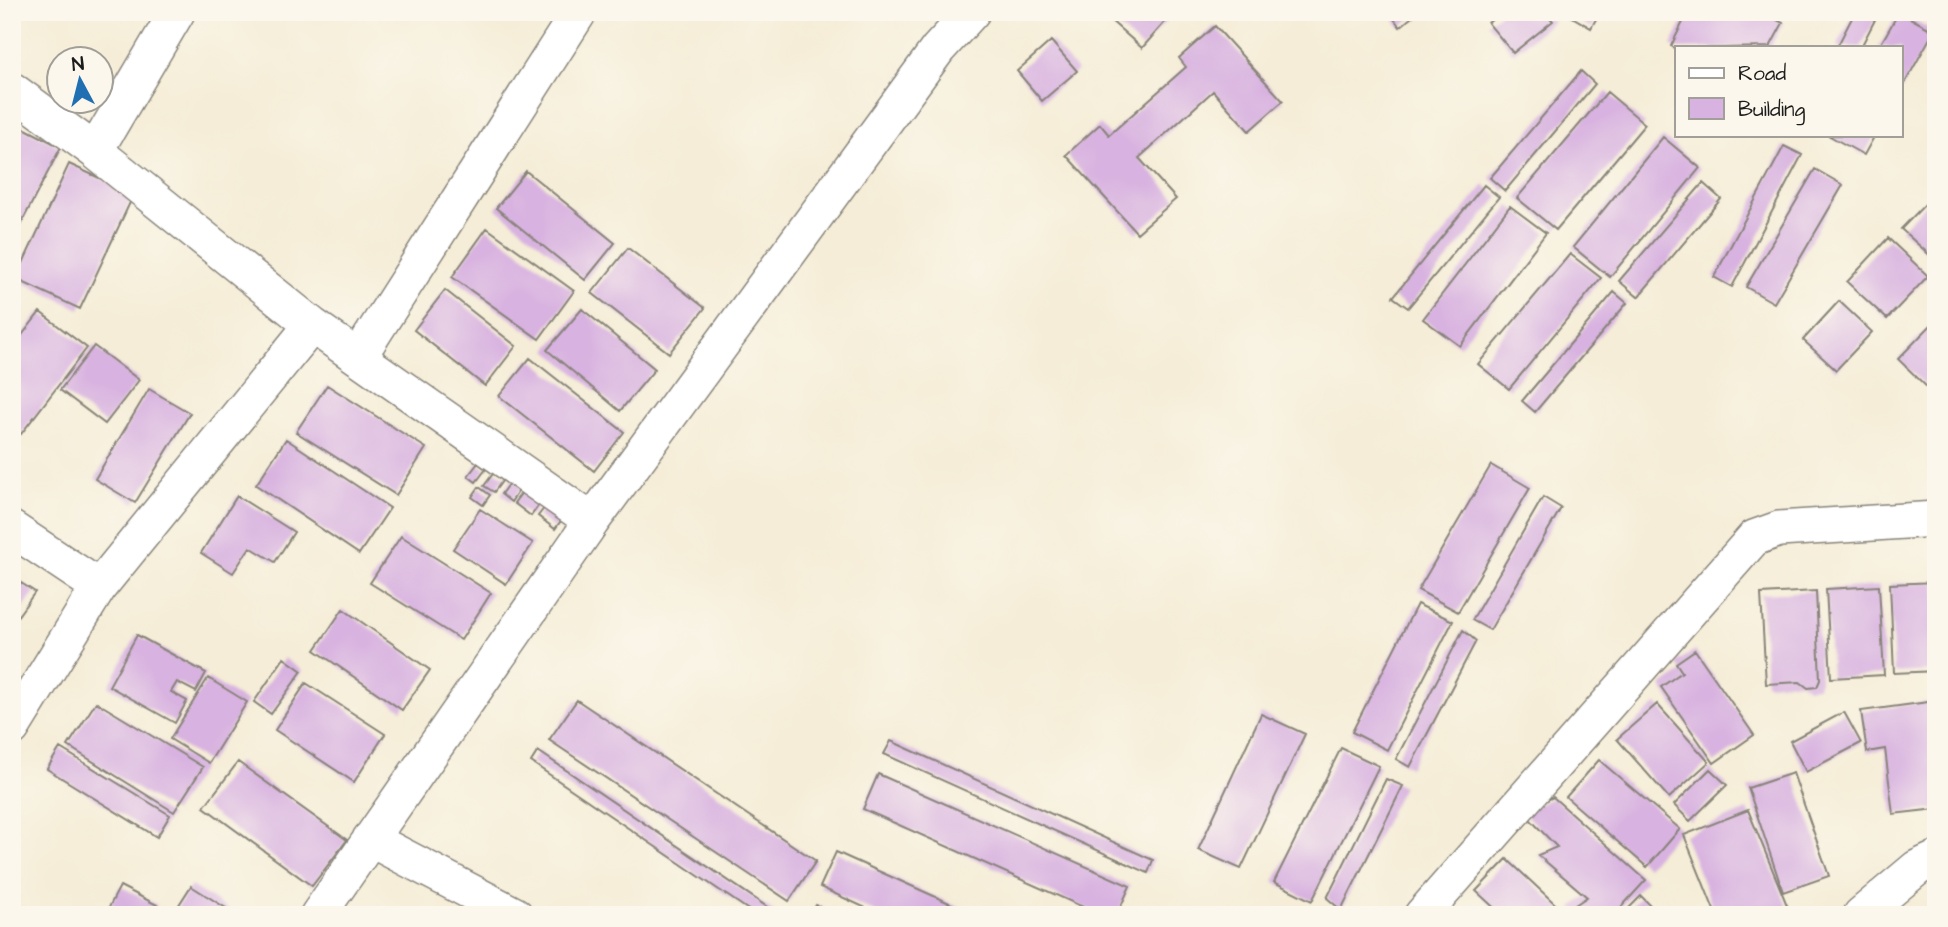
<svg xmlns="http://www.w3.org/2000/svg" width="1948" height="927" viewBox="0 0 1948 927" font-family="'Architects Daughter',sans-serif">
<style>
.building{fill:#d8b2e0}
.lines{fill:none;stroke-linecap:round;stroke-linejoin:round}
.minor-casing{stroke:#88847a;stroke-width:38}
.minor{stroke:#fff;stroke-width:35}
</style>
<rect width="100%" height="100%" fill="#fbf7ec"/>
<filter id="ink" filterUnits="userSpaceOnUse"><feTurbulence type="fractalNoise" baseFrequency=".0143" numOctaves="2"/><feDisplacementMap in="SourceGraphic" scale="14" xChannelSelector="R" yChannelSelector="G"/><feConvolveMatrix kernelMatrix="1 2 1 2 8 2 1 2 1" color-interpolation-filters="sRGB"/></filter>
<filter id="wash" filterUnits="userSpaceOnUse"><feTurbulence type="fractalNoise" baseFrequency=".00686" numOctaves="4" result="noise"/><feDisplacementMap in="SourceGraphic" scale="28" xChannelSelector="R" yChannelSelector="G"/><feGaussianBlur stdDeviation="1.57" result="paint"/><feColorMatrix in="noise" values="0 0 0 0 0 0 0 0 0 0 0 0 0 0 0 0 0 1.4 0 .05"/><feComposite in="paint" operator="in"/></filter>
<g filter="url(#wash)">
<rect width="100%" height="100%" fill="#f5edd7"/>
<g id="blocks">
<path class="building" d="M1101,12H1174L1142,48Z
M1389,12H1418L1400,27Z
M1502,12H1545L1553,21L1513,53L1488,23Z
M1564,12H1600L1591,28Z
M1688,12H1761L1783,23L1770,47L1677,49L1671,46Z
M1855,12H1879L1861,47H1837Z
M1899,12L1934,31L1901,90V47H1879Z
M1215,26L1283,101L1249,131L1213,91L1139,158L1176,199L1137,233L1066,155L1100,124L1109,135L1186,67L1179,58Z
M1051,41L1077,71L1042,101L1017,71Z
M1581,71L1595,84L1505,191L1490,178Z
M1607,92L1645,124L1556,230L1517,198Z
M12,122L61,147L12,241Z
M1828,135H1875L1864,155Z
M1663,137L1700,168L1610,277L1573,247Z
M1784,146L1802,155L1732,287L1714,277Z
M69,164L134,194L80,309L16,279L12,285V272L17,276Z
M1815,169L1843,185L1774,303L1746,287Z
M526,171L615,243L585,280L496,208Z
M1703,183L1721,199L1638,297L1619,281Z
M1484,185L1499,197L1408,308L1393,297Z
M1936,193V255L1933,258L1901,229Z
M1510,206L1546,233L1460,346L1423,319Z
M487,228L574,291L539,339L452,277Z
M1888,238L1928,276L1887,319L1847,282Z
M628,248L705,308L669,353L592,293Z
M1570,254L1601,278L1509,389L1478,364Z
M445,290L516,346L485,386L414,330Z
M1614,292L1627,303L1535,412L1522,401Z
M1839,301L1872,332L1836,370L1803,340Z
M582,309L655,369L620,411L547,350Z
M40,312L87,348L21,434L12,427V348Z
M1936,320V391L1933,393L1898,359Z
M94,346L139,380L105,424L60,390Z
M530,358L624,432L594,471L499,396Z
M327,385L426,448L396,495L296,432Z
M149,389L190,413L135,503L95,479Z
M286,439L390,508L359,554L256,485Z
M478,463L486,469L476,482L468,476Z
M1491,465L1530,488L1458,612L1418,590Z
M495,471L505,477L494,492L484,486Z
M512,479L522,486L511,502L501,494Z
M479,487L490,495L483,505L472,497Z
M526,487L543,499L531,516L514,503Z
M237,496L294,532L275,562L250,547L233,573L201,553Z
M1543,497L1561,508L1490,630L1472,620Z
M548,503L565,515L555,529L538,516Z
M480,509L533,543L506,584L453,549Z
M401,536L491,593L461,640L370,583Z
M12,577L35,592L12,624Z
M1936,582V671L1894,673L1890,584Z
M1879,586L1884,675L1831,678L1826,589Z
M1816,591L1820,680L1817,687L1808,688L1800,682L1766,684L1761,594Z
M1417,604L1453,621L1387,750L1352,732Z
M343,609L430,670L402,710L315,650Z
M1463,630L1476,641L1410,767L1396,759Z
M137,635L206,673L196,692L177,682L171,692L187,701L175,723L109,686Z
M1695,650L1754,735L1714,763L1661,687L1682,672L1676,663Z
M284,658L302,671L271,714L254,702Z
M208,678L247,702L209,763L170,739Z
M306,683L385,734L354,782L275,730Z
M577,700L816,861L789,901L549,740Z
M1936,701V809L1893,814L1885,749L1867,752L1861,711Z
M96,702L203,767L174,812L68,746Z
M1657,704L1709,762L1669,798L1617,739Z
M1844,712L1861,743L1806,772L1790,741Z
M1261,714L1305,734L1241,869L1198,850Z
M891,741L1153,860L1148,873L884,754Z
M60,748L170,815L157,837L47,769Z
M1341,748L1379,766L1312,901L1274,882Z
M538,751L779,915H756L531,762Z
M1599,760L1680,829L1647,867L1566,797Z
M238,762L347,840L312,886L204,807Z
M1710,769L1727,785L1690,821L1674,805Z
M1793,773L1829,876L1783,892L1748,788Z
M878,774L1130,886L1117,915H1101L863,809Z
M1386,779L1403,786L1341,910L1327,898Z
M1553,797L1646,880L1614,915H1581L1572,907L1587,897L1538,855L1557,847L1523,812Z
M1748,810L1791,915H1716L1684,835Z
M836,852L976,915H881L820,887Z
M1507,859L1567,915H1502L1476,891Z
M120,886L157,905L152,915H105Z
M191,886L237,915H180L175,911Z
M1641,896L1660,915H1622Z
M816,905L838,915H811Z"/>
</g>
</g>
<g filter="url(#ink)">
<use href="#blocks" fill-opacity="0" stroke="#88847a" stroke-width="2"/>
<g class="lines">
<g class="minor-casing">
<path id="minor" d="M12,90L95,151L312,325L592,521
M95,151L177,12
M359,356L579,12
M12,529L99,587
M12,728L99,587L312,325
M370,839L515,915
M318,915L592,521L938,49L972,12
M1422,915L1754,538L1779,529L1936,519
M1861,915L1917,868L1936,859"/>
</g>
<use href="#minor" class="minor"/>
</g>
</g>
<rect width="1948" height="927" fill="none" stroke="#fbf7ec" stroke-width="42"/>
<rect x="1675" y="46" width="228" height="91" fill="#fbf7ec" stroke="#a29f99" stroke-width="2"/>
<rect x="1689" y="68" width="35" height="10" fill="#ffffff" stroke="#a29f99" stroke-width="2"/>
<text x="1738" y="80" font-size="21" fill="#1c1c1c">Road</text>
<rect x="1689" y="98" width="35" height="21" fill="#d8b2e0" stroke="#a29f99" stroke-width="2"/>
<text x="1738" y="116" font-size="21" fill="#1c1c1c">Building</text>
<g transform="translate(80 80) rotate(353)"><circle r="33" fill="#fbf7ec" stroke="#a29f99" stroke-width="2"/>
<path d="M0-5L12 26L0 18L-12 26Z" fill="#1f6fb2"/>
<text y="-10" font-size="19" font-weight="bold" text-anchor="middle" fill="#1c1c1c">N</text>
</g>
</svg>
